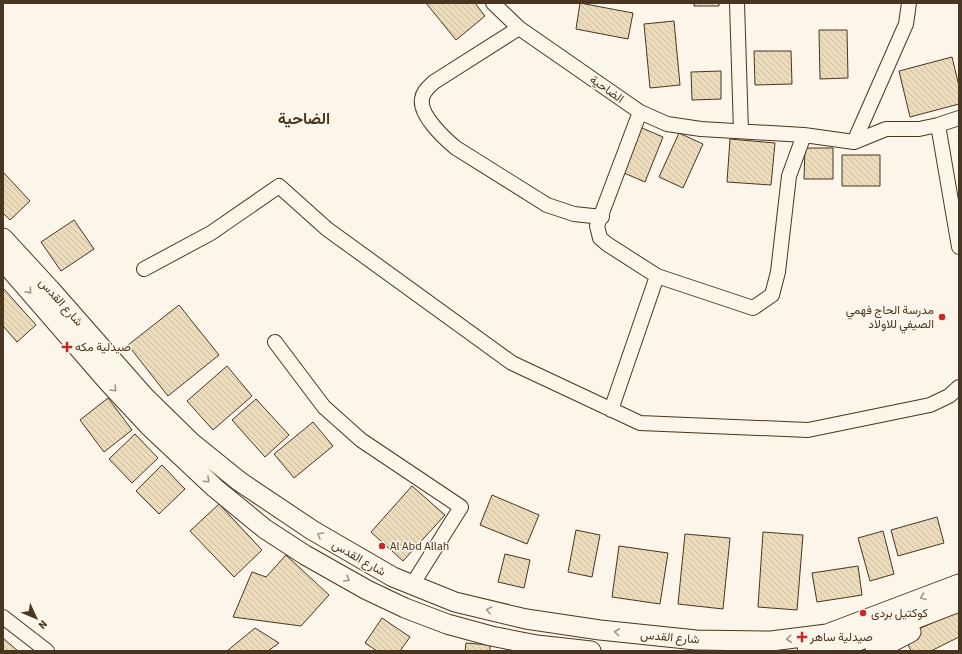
<svg xmlns="http://www.w3.org/2000/svg" width="962" height="654" viewBox="0 0 962 654" font-family="'Source Sans 3',Vazirmatn,sans-serif">
<style>
.building{fill:url(#building-back-hatch);stroke:#4a3520}
.lines{fill:none;stroke-linecap:round;stroke-linejoin:round}
.minor-casing{stroke:#4a3520;stroke-width:16}
.secondary-casing{stroke:#4a3520;stroke-width:21}
.minor{stroke:#fbf6e9;stroke-width:14}
.secondary{stroke:#fbf6e9;stroke-width:19}
.oneway{stroke:#a29684}
.poi-dot{fill:#c62828;stroke:#fbf6e9;stroke-width:1.5}
.labels{text-anchor:middle;stroke-width:3;stroke-linejoin:round;paint-order:stroke}
.street-label{font-size:12px;fill:#4a3520;stroke:#fbf6e9}
.poi-label{font-size:12px;fill:#4a3520;stroke:#fbf6e9;text-anchor:start}
.district-label{font-size:16px;font-weight:bold;fill:#4a3520;stroke:#fbf6e9}
</style>
<defs>
<pattern id="building-back-hatch" width="6" height="6" patternUnits="userSpaceOnUse"><rect width="6" height="6" fill="#ecdcbc"/><path d="M-1 5l2 2M0 0l6 6M5-1l2 2" fill="none" stroke="#ccbda1"/></pattern>
</defs>
<rect width="100%" height="100%" fill="#fbf6e9"/>
<path class="building" d="M426,3H475L485,16L456,40Z
M580,3L633,13L628,39L576,29Z
M694,3H719V6H694Z
M674,21L680,85L650,88L644,24Z
M819,30H847L848,78L820,79Z
M754,51H791L792,84L755,85Z
M952,57L959,86V104L910,117L899,71Z
M721,71V99L692,100L691,72Z
M635,125L663,137L645,182L617,170Z
M679,133L703,144L683,188L659,177Z
M730,139L775,143L771,185L727,182Z
M805,148H833V179H804Z
M842,155H880V186H842Z
M3,172L30,201L10,220L3,213Z
M74,220L94,249L61,271L41,242Z
M3,288L36,325L17,342L3,326Z
M179,305L219,355L168,396L128,345Z
M227,366L252,396L213,430L187,401Z
M108,398L132,430L104,452L80,420Z
M256,399L289,435L265,457L232,420Z
M313,422L333,446L294,478L274,454Z
M135,434L158,458L132,483L109,459Z
M162,465L185,489L159,514L136,491Z
M412,486L445,515L403,561L371,532Z
M492,495L539,515L527,544L480,525Z
M219,504L262,550L234,577L190,531Z
M937,517L944,543L898,556L891,530Z
M576,530L600,535L592,577L568,572Z
M883,531L894,574L870,581L858,538Z
M763,532L803,535L797,610L758,607Z
M685,534L730,538L723,609L678,604Z
M619,546L668,553L660,604L612,597Z
M505,554L530,560L524,588L498,582Z
M286,555L329,595L301,626L233,617L252,572L266,577Z
M858,566L862,595L817,602L812,573Z
M959,610V637L931,651H911L904,636Z
M382,618L410,637L400,651H377L365,643Z
M255,628L279,643L268,651H227Z
M3,638L18,651H3Z
M466,643L490,645V651H465Z"/>
<g class="lines">
<g class="minor-casing">
<path id="minor" d="M493,3L519,28L640,112L667,124L701,129L804,135L854,142L886,129H919L938,125L959,118
M737,3L741,131
M519,28L434,82C429,87 423,91 422,99C419,115 445,139 456,148L547,205L574,214L602,217
M640,112L597,226L600,238L607,244L657,276L753,308L772,295L778,272L789,176L804,135
M938,125L959,247
M854,142L906,24L909,3
M144,269L211,233L279,186L327,229L512,363L640,423L808,430L930,405L949,396L959,387
M275,342L324,407L361,440L461,507L412,585
M611,410L657,276
M3,617L47,651"/>
</g>
<g class="secondary-casing">
<path id="secondary" d="M3,238L50,289L144,396L192,443L239,481L312,530L393,577L455,602L526,619L600,630L696,640L771,641L827,634
M3,261L108,382L150,427L215,488L265,529L305,555L367,590L405,608L447,624L491,636L537,645L591,651
M807,651L827,634L959,584
M827,651L848,645L959,602
M875,651L911,632"/>
</g>
<use href="#minor" class="minor"/>
<use href="#secondary" class="secondary"/>
</g>
<defs><path id="oneway-chevron" d="M-2-3.5L2.5 0L-2 3.5" fill="none" stroke-width="1.6" stroke-linecap="round" stroke-linejoin="round"/></defs>
<g class="oneway">
<use href="#oneway-chevron" transform="translate(29 291) rotate(49)"/>
<use href="#oneway-chevron" transform="translate(114 389) rotate(47)"/>
<use href="#oneway-chevron" transform="translate(207 480) rotate(43)"/>
<use href="#oneway-chevron" transform="translate(320 535) rotate(-150)"/>
<use href="#oneway-chevron" transform="translate(347 579) rotate(30)"/>
<use href="#oneway-chevron" transform="translate(923 597) rotate(159)"/>
<use href="#oneway-chevron" transform="translate(489 610) rotate(-166)"/>
<use href="#oneway-chevron" transform="translate(617 632) rotate(-174)"/>
<use href="#oneway-chevron" transform="translate(789 639) rotate(174)"/>
</g>
<g class="poi-dot">
<circle cx="942" cy="317" r="4"/>
<path d="M65 341h4v4h4v4h-4v4h-4v-4h-4v-4h4z"/>
<circle cx="382" cy="546" r="4"/>
<circle cx="863" cy="613" r="4"/>
<path d="M800 631h4v4h4v4h-4v4h-4v-4h-4v-4h4z"/>
</g>
<g class="labels">
<g class="street-label">
<text transform="translate(607 89) rotate(35)" y="4">الضاحية</text>
<text transform="translate(61 302) rotate(48)" y="4">شارع القدس</text>
<text transform="translate(359 558) rotate(30)" y="4">شارع القدس</text>
<text transform="translate(670 637) rotate(5)" y="4">شارع القدس</text>
</g>
<g class="poi-label">
<text x="934" y="314" text-anchor="end">مدرسة الحاج فهمي<tspan x="934" dy="14">الصيفي للاولاد</tspan></text>
<text x="75" y="351">صيدلية مكه</text>
<text x="390" y="550">Al Abd Allah</text>
<text x="871" y="617">كوكتيل بردى</text>
<text x="810" y="641">صيدلية ساهر</text>
</g>
<g class="district-label">
<text x="304" y="124">الضاحية</text>
</g>
</g>
<rect width="962" height="654" fill="none" stroke="#4a3520" stroke-width="8"/>
<g transform="translate(36 618) rotate(134)" stroke="#fbf6e9" stroke-width="3" paint-order="stroke">
<path d="M0-3L7 15L0 10L-7 15Z" fill="#4a3520"/>
<text y="-6" font-size="11" font-weight="bold" text-anchor="middle" fill="#4a3520">N</text>
</g>
</svg>
